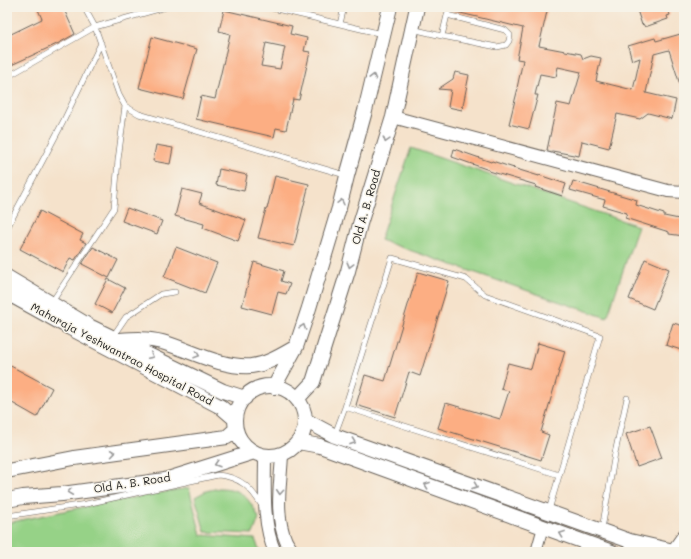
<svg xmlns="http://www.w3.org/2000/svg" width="691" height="559" viewBox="0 0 691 559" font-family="Mali,sans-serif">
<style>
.green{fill:#96d287;stroke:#597752}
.building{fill:#fcae83;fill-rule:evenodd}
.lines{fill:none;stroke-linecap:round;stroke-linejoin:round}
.service-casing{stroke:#686159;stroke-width:6}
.minor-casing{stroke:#686159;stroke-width:12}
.tertiary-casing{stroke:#686159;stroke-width:14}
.secondary-casing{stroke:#686159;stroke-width:16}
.service{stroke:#fff;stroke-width:5}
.minor{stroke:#fff;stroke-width:10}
.tertiary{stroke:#fff;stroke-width:12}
.secondary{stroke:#fff;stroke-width:14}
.oneway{stroke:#999}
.labels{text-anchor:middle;stroke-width:3;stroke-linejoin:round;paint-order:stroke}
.street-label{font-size:11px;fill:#1c1c1c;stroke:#f7f3e8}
</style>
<rect width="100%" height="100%" fill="#f7f3e8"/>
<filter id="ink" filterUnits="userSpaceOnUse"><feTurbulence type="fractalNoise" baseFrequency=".025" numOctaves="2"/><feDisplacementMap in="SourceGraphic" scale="8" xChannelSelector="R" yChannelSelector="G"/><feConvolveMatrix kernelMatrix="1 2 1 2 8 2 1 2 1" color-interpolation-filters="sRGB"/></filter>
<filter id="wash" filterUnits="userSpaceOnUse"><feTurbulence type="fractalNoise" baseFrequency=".012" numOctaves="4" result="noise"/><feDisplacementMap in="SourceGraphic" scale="16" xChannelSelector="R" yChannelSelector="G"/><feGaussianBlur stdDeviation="0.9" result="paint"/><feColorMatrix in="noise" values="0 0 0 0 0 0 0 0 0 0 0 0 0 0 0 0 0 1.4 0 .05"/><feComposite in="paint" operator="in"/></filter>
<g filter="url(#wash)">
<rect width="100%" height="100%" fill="#f5e2cb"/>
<path class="green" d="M411,148L638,226L607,318L380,240Z
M189,488L201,535L255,539L260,552H7V523L102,503Z
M219,488C243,488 249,499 259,518L253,534L205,532L195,497L206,491Z"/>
<g id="blocks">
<path class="building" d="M37,7H63L75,34L59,43L7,67V36L42,19Z
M453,7H548L539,46L581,54L583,59L591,56L601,58L596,81L633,90L640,58L632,61L628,46L655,38L656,41L684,33V91H682L669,50L654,54L646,93L676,100L672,119L648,113L640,119L617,114L609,148L582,141L579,156L547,150L557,103L571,106L581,72L558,67L556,77L540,74L535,95H538L529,129L509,124L518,88H517L523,60L517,59L523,28L452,11Z
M636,7H667L670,15L667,16L668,19L645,27L643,24L642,25Z
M224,10L292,26L290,34L307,38L304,51L310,52L299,100L293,99L286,130L276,128L274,137L196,119L201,96L215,99L230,34L219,31ZM266,43L285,47L280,69L261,66Z
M152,37L197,49L183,99L139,88Z
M455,72L469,75L462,110L448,107L451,90L438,89L453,79Z
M156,145L173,148L170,164L153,161Z
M454,149L491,162L492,161L514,168H513L539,176V175L566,184L562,196L535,187L536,185L489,171V170L452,157Z
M219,169L247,175L244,191L216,185Z
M275,176L309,184L294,246L258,238L266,209H267Z
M573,181L637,200L636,205L664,214V216L684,220V236L669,234V232L625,218L627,213L603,206L605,200L570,190Z
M182,189L202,194L199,203L246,220L238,241L203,228L204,224L175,216Z
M127,208L162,221L157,234L122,221Z
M40,211L83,234L80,240L86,243L75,260L70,258L63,272L20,249Z
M93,247L118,260L109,278L82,264Z
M176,247L217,263L205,293L164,277Z
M645,259L669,269L653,309L629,299Z
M254,262L284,271L281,281L290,284L286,294L278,292L272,314L242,306Z
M418,272L449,281L420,376L409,372L395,417L356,405L365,375L385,381Z
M108,279L125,288L112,313L95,304Z
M673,323L684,326V351L666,345Z
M538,343L565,351L541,432L549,435L541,460L438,428L446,403L500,419L509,391L501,389L508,363L531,369Z
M7,364L52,388L37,417L7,400Z
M650,426L662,458L637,467L626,434Z"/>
</g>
</g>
<g filter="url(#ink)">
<use href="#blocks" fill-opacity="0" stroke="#686159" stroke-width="1"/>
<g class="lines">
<g class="service-casing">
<path id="service" d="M84,7L95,27L119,95L125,106L139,114L345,175
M268,7L382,34
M340,24L344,7
M412,29L442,36L449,7
M442,36L497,47L506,45L509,41L510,35L505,30L447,15
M7,77L95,27L166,7
M7,228L63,122L101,43
M52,302L114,208L118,160L125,106
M113,336L126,317L161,294L175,292
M335,434L345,407
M549,510L600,336L485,295L466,279L392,258L345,407L559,475
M7,516L86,504L218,475C241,477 251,488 262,506
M602,529L615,453L627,398"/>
</g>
<g class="minor-casing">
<path id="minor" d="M536,552L543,527"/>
</g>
<g class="tertiary-casing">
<path id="tertiary" d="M393,117L668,191L684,192
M282,454C281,482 274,514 286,541C288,545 291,548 293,552
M265,456C265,486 262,524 275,552
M672,552L684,535"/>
</g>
<g class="secondary-casing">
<path id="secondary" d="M7,277L91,327L223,391L245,398
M7,293L70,328L221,407L235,419
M119,340C134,339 148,338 162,342C190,350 221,368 251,366C268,364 282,355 296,347
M235 421a35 35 0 1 1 70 0a35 35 0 1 1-70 0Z
M274,387L296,347L309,308L339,208L347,176L365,111L390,7
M297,399L313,382L348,271L360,224L393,117L417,7
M305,420L335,436L630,541L678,552
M298,442L320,446L612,552
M7,471L74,458L227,437L236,429
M7,500L23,497L62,494L165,480L254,452"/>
</g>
<use href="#service" class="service"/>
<use href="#minor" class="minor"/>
<use href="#tertiary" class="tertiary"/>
<use href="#secondary" class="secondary"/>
</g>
<defs><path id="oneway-chevron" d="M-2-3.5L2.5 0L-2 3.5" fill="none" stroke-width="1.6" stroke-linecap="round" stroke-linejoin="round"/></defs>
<g class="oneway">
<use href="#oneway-chevron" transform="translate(373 77) rotate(-76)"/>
<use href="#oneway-chevron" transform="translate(386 140) rotate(107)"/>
<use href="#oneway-chevron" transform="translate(341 202) rotate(-77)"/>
<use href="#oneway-chevron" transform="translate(350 265) rotate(105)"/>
<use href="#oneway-chevron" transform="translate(303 327) rotate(-71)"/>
<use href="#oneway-chevron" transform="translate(197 355) rotate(19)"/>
<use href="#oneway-chevron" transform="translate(151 356) rotate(26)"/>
<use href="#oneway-chevron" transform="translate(353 442) rotate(20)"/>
<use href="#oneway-chevron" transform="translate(113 453) rotate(-8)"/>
<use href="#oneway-chevron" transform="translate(217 464) rotate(163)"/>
<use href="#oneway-chevron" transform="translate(427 485) rotate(-160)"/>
<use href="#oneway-chevron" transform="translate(475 486) rotate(20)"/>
<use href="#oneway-chevron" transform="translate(70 492) rotate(172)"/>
<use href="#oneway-chevron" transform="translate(280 492) rotate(94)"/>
<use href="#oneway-chevron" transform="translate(562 534) rotate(-160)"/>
</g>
</g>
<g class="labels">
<g class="street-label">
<text transform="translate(366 207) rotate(-74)" y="4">Old A. B. Road</text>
<text transform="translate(122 354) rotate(28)" y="4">Maharaja Yeshwantrao Hospital Road</text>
<text transform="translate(132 483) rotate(-9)" y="4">Old A. B. Road</text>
</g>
</g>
<rect width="691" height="559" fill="none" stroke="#f7f3e8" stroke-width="24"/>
</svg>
